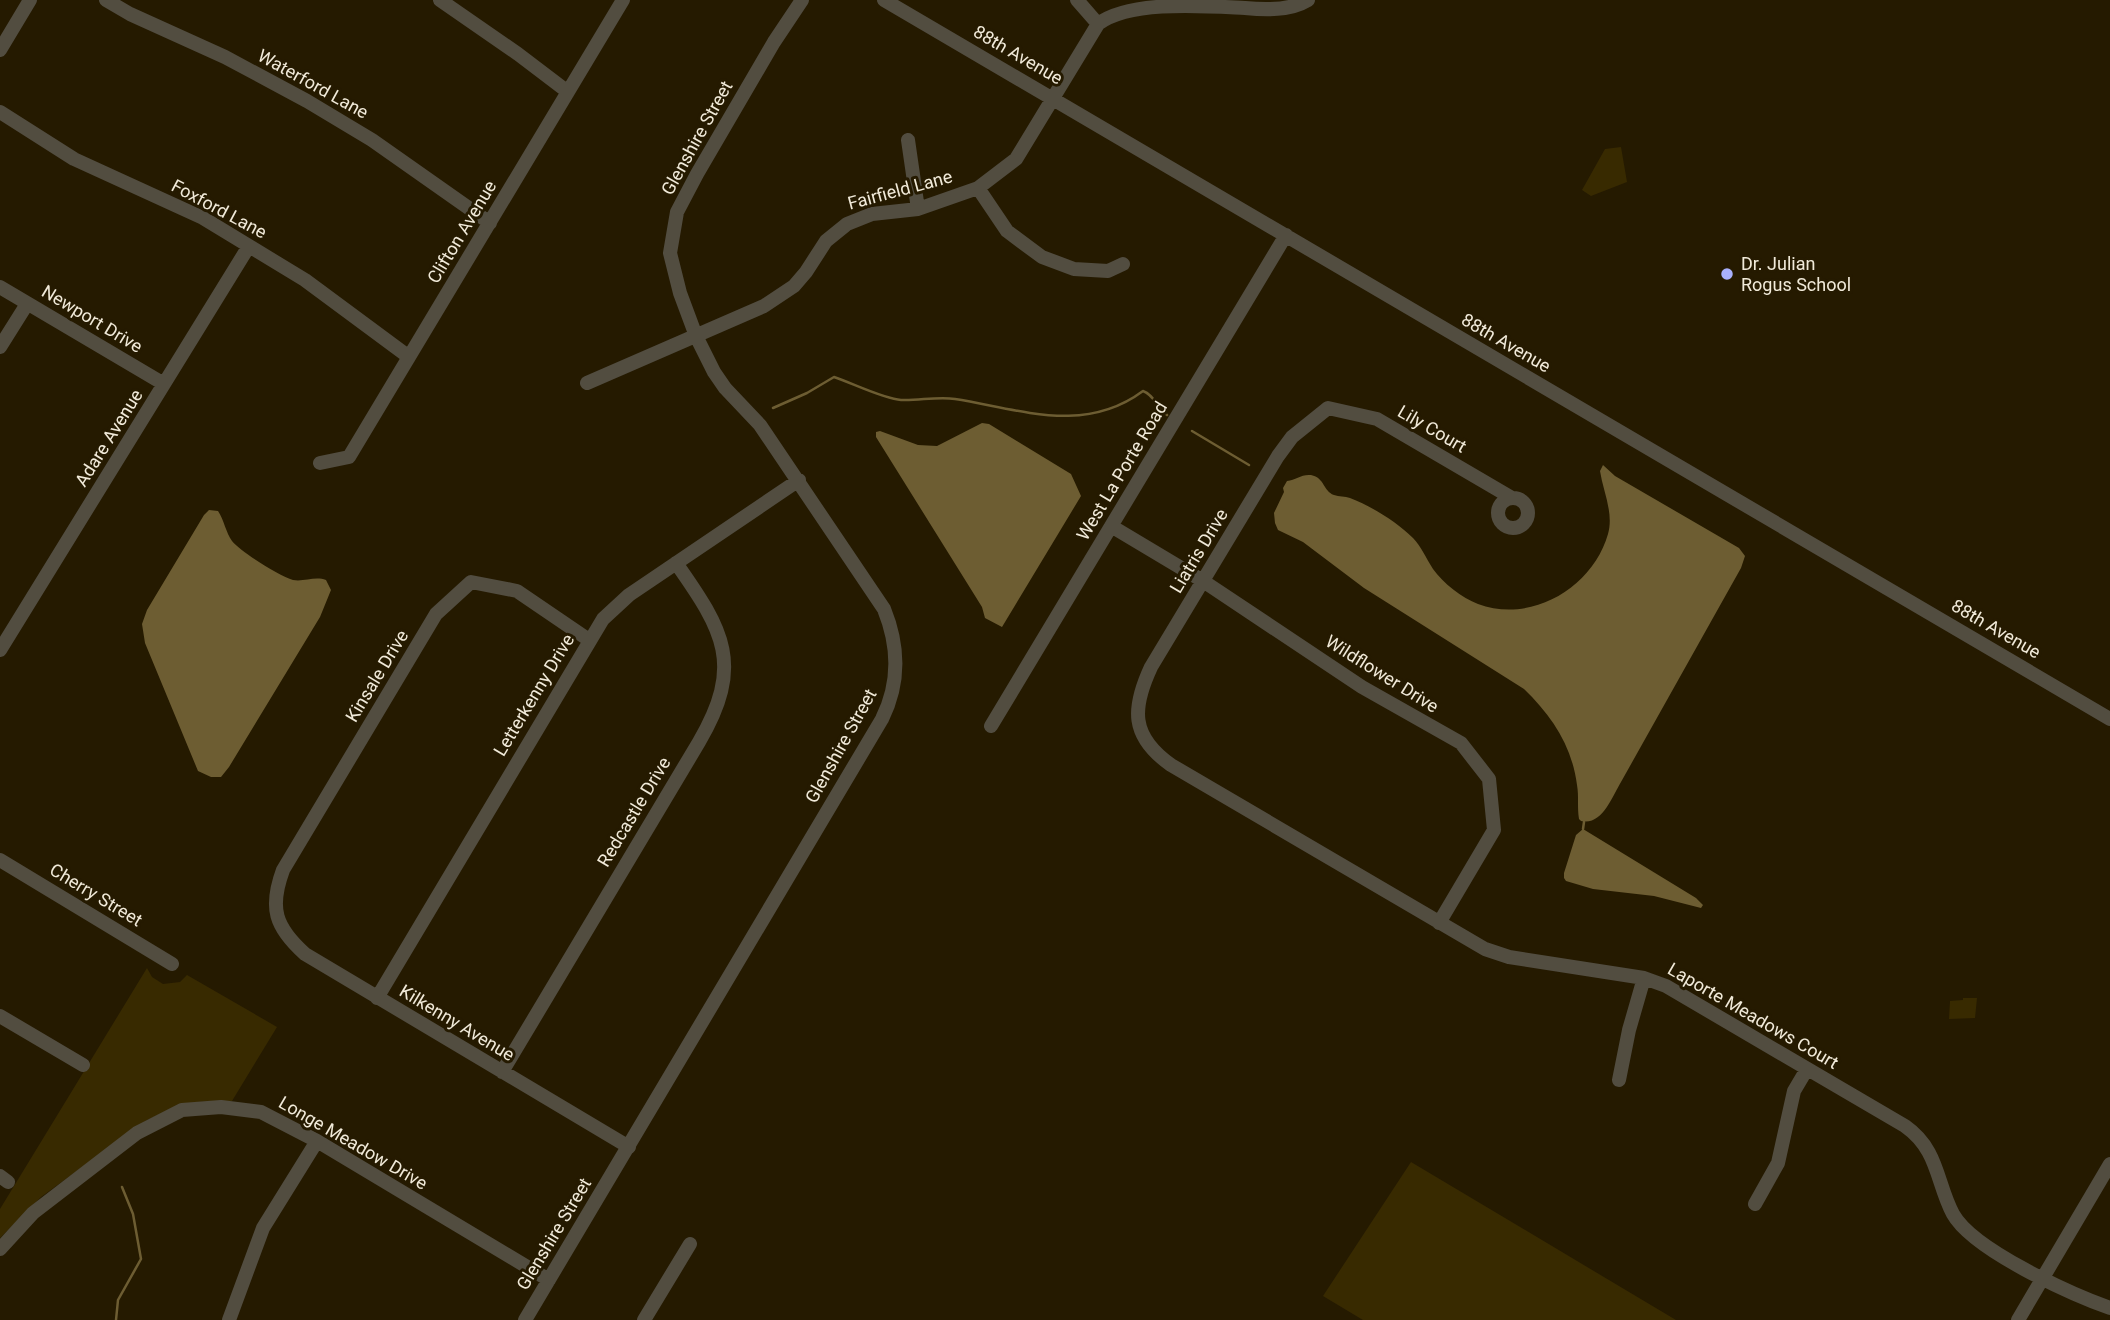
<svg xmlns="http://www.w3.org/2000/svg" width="2110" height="1320" viewBox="0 0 2110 1320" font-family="Roboto,sans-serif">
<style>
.green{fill:#382a00}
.water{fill:#6d5d32}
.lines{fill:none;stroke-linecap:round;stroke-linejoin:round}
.stream{stroke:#6d5d32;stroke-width:2.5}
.minor{stroke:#524d40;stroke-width:14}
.poi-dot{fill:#a8b0fc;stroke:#251a00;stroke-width:2.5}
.labels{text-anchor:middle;stroke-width:6;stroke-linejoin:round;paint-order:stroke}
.street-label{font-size:18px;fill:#f1ead9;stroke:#251a00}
.poi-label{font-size:18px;fill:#f1ead9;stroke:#251a00;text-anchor:start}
</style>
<rect width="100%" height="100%" fill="#251a00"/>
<path class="green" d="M1621,147L1627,182L1591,196L1582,190L1605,149Z
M147,968L152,977L163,984L180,982L187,975L277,1027L232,1101L197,1102L182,1105L147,1120L41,1197L0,1238V1209Z
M1963,998H1977L1975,1018L1949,1019L1950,1001L1963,1000Z
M1411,1162L1676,1320H1363L1323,1296Z"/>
<path class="water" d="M982,423L989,424L1071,474L1081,496L1002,627L985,618L982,607L876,437V432L880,431L918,445L937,446Z
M1603,465L1615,476L1739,548L1745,556L1741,568L1621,782C1612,797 1602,826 1581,821L1579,819C1577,807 1579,796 1577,785C1572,746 1552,716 1524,689L1364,588L1303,542L1278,530L1275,523L1274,513L1284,492L1283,488L1287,481C1296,480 1301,474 1311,475C1325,478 1323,491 1334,495C1339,497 1345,496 1350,498C1371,506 1397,522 1413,538C1421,546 1426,558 1433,569C1443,583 1462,598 1478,604C1532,624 1593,587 1608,534C1614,513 1603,491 1600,471Z
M209,510L218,511C224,520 226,533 232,541C241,552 279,576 293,580C304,582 315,576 326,580L331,590L320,617L229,767L221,777H211L198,771L145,643L142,624L147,610L204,515Z
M1583,829L1696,898L1703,905L1701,908L1654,896L1593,889L1566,881L1564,878V873L1576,835Z"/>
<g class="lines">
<path class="stream" d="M773,408L807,393L834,377C852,383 884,399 901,400C918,401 938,396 955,399C1019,409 1084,435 1143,391C1153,394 1158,408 1167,415
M1192,431L1249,465
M1583,829L1584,822
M116,1320L118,1300L141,1259L133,1214L122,1187"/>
<path class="minor" d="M106,0L130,14L225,57L307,101L372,140L490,223
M440,0L518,54L568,92
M884,0L2110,719
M1077,0L1098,24
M0,50L30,0
M0,112L74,159L203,218L305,280L409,357
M908,140L918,209
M978,188L1007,231L1042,257L1074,269L1108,271L1123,264
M0,287L164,384
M0,347L27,304
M587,383L764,306L794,286L806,272L826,241L847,224L872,214L918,209L978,188L1016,159L1098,24C1130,0 1204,6 1245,8C1265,10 1290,11 1308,0
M320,463L349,457L623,0
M1512,498L1377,419L1328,408L1292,437L1278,456L1151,667C1132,708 1130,736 1171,765L1485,949L1509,957L1644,978L1666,986L1905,1126C1939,1150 1936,1182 1953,1214C1973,1250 2071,1294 2110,1308
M1498 513a15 15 0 1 1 30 0a15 15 0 1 1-30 0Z
M1111,526L1203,581L1362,687L1461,743L1489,779L1494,830L1439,923
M589,640L517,591L471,582L436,614L283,870C269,908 275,927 305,954L629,1147
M0,650L249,246
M991,726L1286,235
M0,860L172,964
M377,998L603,619L629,595L799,480
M0,1016L83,1065
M502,1072L699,742C744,665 724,631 676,563
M1619,1080L1629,1030L1644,978
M0,1176L8,1182
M1755,1204L1778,1163L1794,1091L1807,1069
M0,1249L33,1213L137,1133L182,1110L221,1107L261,1112L317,1141L549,1280
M229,1320L263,1228L317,1141
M525,1320L882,719C900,683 899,646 884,609L760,425L725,388L714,372L696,336L680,293L670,253L677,212L697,174L774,42L802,0
M644,1320L690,1244
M2018,1320L2110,1164"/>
</g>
<circle class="poi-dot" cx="1727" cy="274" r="7"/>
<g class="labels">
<g class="street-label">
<text transform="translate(1018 55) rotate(30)" y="6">88th Avenue</text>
<text transform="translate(313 84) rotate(29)" y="6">Waterford Lane</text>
<text transform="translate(697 138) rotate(-61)" y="6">Glenshire Street</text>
<text transform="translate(900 190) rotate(-15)" y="6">Fairfield Lane</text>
<text transform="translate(219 209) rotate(28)" y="6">Foxford Lane</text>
<text transform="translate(462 232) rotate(-59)" y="6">Clifton Avenue</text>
<text transform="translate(92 319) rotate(31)" y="6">Newport Drive</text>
<text transform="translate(1506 343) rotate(30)" y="6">88th Avenue</text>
<text transform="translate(1432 429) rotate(30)" y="6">Lily Court</text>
<text transform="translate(109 438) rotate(-58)" y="6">Adare Avenue</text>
<text transform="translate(1122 471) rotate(-59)" y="6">West La Porte Road</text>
<text transform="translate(1199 551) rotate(-59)" y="6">Liatris Drive</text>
<text transform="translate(1996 629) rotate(30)" y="6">88th Avenue</text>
<text transform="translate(1382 674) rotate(32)" y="6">Wildflower Drive</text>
<text transform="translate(377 676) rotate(-59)" y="6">Kinsale Drive</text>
<text transform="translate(534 695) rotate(-59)" y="6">Letterkenny Drive</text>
<text transform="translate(841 746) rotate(-61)" y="6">Glenshire Street</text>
<text transform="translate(634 812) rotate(-59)" y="6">Redcastle Drive</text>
<text transform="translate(96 895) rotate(31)" y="6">Cherry Street</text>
<text transform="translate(1753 1016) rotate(30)" y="6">Laporte Meadows Court</text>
<text transform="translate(457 1023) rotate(31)" y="6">Kilkenny Avenue</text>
<text transform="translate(353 1143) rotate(30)" y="6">Longe Meadow Drive</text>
<text transform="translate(554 1234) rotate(-59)" y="6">Glenshire Street</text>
</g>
<g class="poi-label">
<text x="1741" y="270">Dr. Julian<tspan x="1741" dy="21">Rogus School</tspan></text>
</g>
</g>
</svg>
